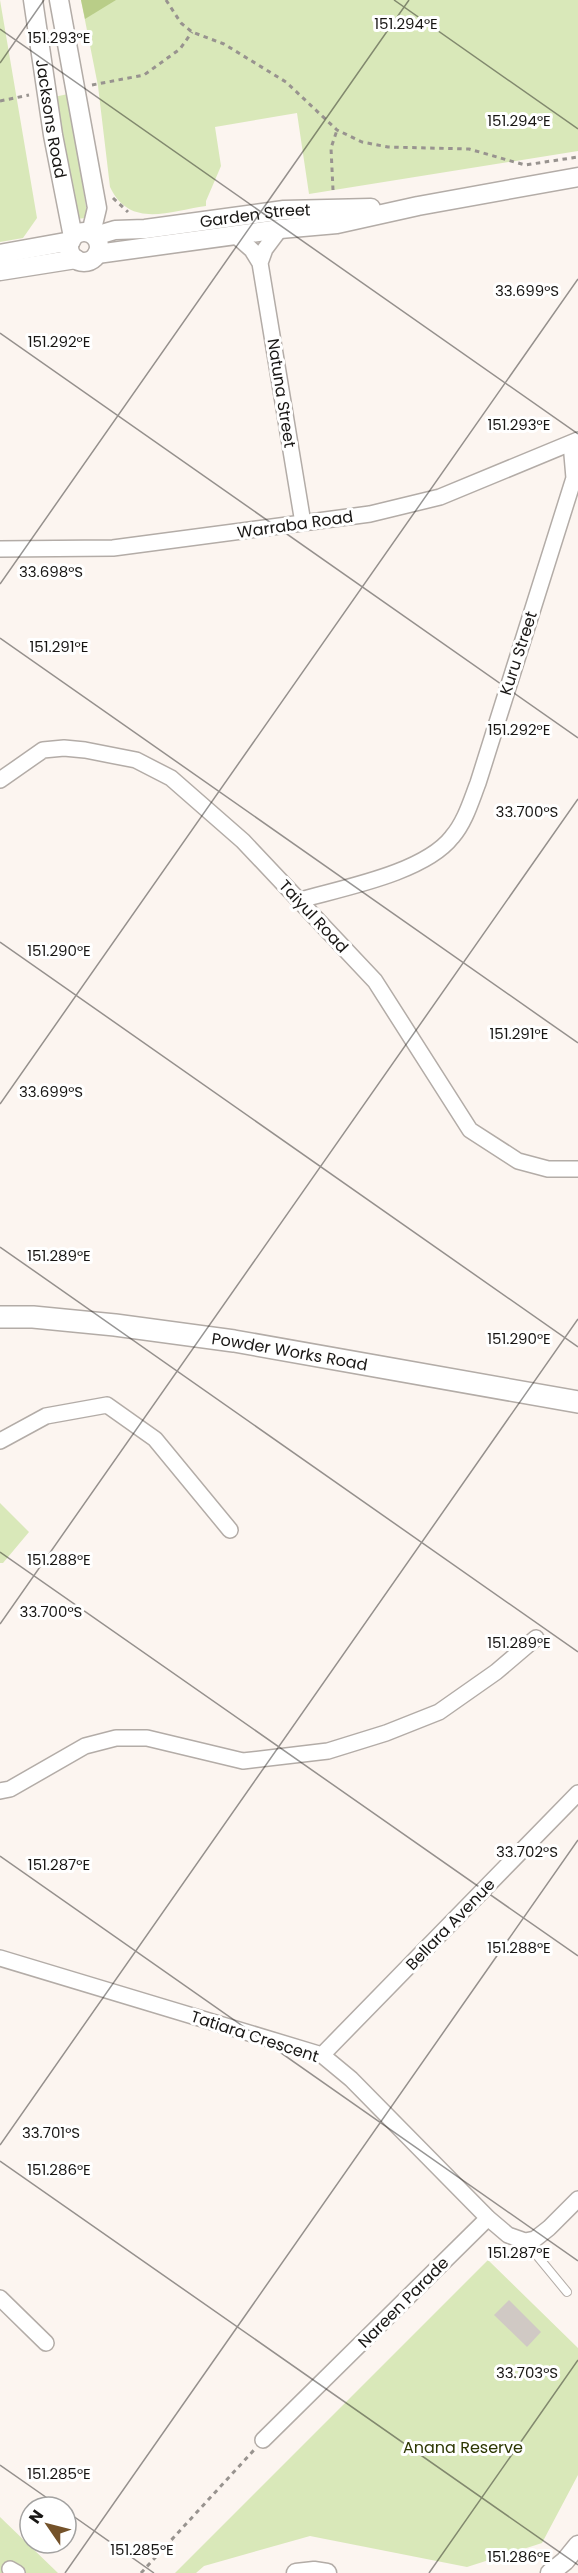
<svg xmlns="http://www.w3.org/2000/svg" width="578" height="2573" viewBox="0 0 578 2573" font-family="Poppins,sans-serif">
<style>
.green{fill:#d9e8b9}
.forest{fill:#b9cd88}
.building{fill:#d0c9c4}
.lines{fill:none;stroke-linecap:round;stroke-linejoin:round}
.service-casing{stroke:#b3aca7;stroke-width:10}
.minor-casing{stroke:#b3aca7;stroke-width:18}
.tertiary-casing{stroke:#b3aca7;stroke-width:21}
.secondary-casing{stroke:#b3aca7;stroke-width:24}
.path{stroke:#98938f;stroke-width:3;stroke-dasharray:4.5 4.5;stroke-linecap:butt}
.service{stroke:#fff;stroke-width:8}
.minor{stroke:#fff;stroke-width:15}
.tertiary{stroke:#fff;stroke-width:18}
.secondary{stroke:#fff;stroke-width:21}
.ticks{fill:none;stroke:#181614;stroke-width:1.5;stroke-opacity:0.45}
.labels{text-anchor:middle;stroke-width:6;stroke-linejoin:round;paint-order:stroke}
.street-label{font-size:16px;fill:#181614;stroke:#fff}
.park-label{font-size:16px;fill:#2c3702;stroke:#fff}
.ticks-label{font-size:15px;text-anchor:middle;fill:#181614;stroke:#fff;stroke-width:6;stroke-linejoin:round;paint-order:stroke}
</style>
<rect width="100%" height="100%" fill="#fcf5f0"/>
<path class="green" d="M0,0L37,218L23,238L0,242Z
M81,0H578V151L309,194L297,113L215,127L221,166L206,201V206C169,211 130,229 110,187L98,86Z
M68,94L87,213L85,218L77,219L54,97Z
M0,1503L29,1532L3,1563H0Z
M488,2260L578,2348V2475L542,2543L467,2567L310,2536L204,2566L196,2573H175Z
M0,2517L58,2573H0Z"/>
<path class="forest" d="M81,0H116L85,19Z"/>
<path class="building" d="M509,2300L541,2332L527,2347L494,2315Z"/>
<g class="lines">
<g class="service-casing">
<path id="service" d="M525,2241L567,2292"/>
</g>
<g class="minor-casing">
<path id="minor" d="M235,235L252,250L260,263L303,523
M260,263L265,249L280,229
M0,549L113,548L370,514L440,497L578,440
M0,780L43,750L64,748L85,750L136,760L171,778L243,841L375,981L470,1130L518,1161L548,1169H578
M300,900C342,888 424,873 452,837C465,822 471,801 478,783L574,478L571,443
M0,1441L46,1416L107,1405L155,1439L230,1530
M0,1791L10,1789L85,1746L116,1738H147L243,1761L328,1751L386,1733L439,1712L496,1672L536,1638
M0,1958L322,2055L351,2079L488,2218L508,2235L525,2241L535,2239L549,2228L578,2199
M322,2055L578,1793
M0,2298L46,2343
M263,2440L488,2218
M10,2569L17,2573"/>
</g>
<g class="tertiary-casing">
<g id="tertiary">
<path id="s1" d="M33,0L53,135L73,237"/>
<path d="M59,0L97,208L91,233"/>
<circle cx="84" cy="247" r="15"/>
<path id="s2" d="M95,236L115,230L145,229L284,210L371,208"/>
<path d="M0,254L71,241"/>
<path d="M97,254L280,229L337,224L418,206L578,177"/>
<path d="M0,271L76,259"/>
<path d="M296,2573L314,2571L327,2573"/>
<path d="M550,2573L565,2561L578,2545"/>
</g>
</g>
<g class="secondary-casing">
<g id="secondary">
<path id="s3" d="M0,1317H33L115,1325L234,1341L578,1402"/>
</g>
</g>
<path class="path" d="M166,0L181,23L192,32L224,44L286,82L337,130L362,142L388,147L469,149L525,165L578,157
M92,85L144,75L180,49L192,32
M0,101L29,95
M333,190L331,148L337,130
M113,198L128,212
M141,2573L254,2450"/>
<use href="#service" class="service"/>
<use href="#minor" class="minor"/>
<use href="#tertiary" class="tertiary"/>
<use href="#secondary" class="secondary"/>
</g>
<path class="ticks" d="M394,0L578,129M0,29L578,434M0,63L44,0M0,333L578,738M0,584L409,0M0,638L578,1043M0,942L578,1347M0,1104L578,279M0,1247L578,1652M0,1552L578,1956M0,1624L578,799M0,1856L578,2261M0,2145L578,1319M0,2161L578,2565M0,2465L60,2507M66,2511L154,2573M65,2573L578,1840M429,2573L578,2360"/>
<g class="labels">
<g class="street-label">
<text dy="6" stroke="none"><textPath href="#s1" startOffset="120">Jacksons Road</textPath></text>
<text dy="6" stroke="none"><textPath href="#s2" startOffset="162">Garden Street</textPath></text>
<text transform="translate(282 393) rotate(81)" y="6">Natuna Street</text>
<text transform="translate(295 524) rotate(-8)" y="6">Warraba Road</text>
<text transform="translate(518 653) rotate(-72)" y="6">Kuru Street</text>
<text transform="translate(314 916) rotate(47)" y="6">Taiyul Road</text>
<text dy="6" stroke="none"><textPath href="#s3" startOffset="292">Powder Works Road</textPath></text>
<text transform="translate(450 1924) rotate(-46)" y="6">Bellara Avenue</text>
<text transform="translate(255 2036) rotate(18)" y="6">Tatiara Crescent</text>
<text transform="translate(403 2302) rotate(-45)" y="6">Nareen Parade</text>
</g>
<g class="park-label">
<text x="463" y="2453">Anana Reserve</text>
</g>
</g>
<g class="ticks-label">
<text x="406" y="29">151.294°E</text>
<text x="59" y="43">151.293°E</text>
<text x="519" y="126">151.294°E</text>
<text x="527" y="296">33.699°S</text>
<text x="59" y="347">151.292°E</text>
<text x="519" y="430">151.293°E</text>
<text x="51" y="577">33.698°S</text>
<text x="59" y="652">151.291°E</text>
<text x="519" y="735">151.292°E</text>
<text x="527" y="817">33.700°S</text>
<text x="59" y="956">151.290°E</text>
<text x="519" y="1039">151.291°E</text>
<text x="51" y="1097">33.699°S</text>
<text x="59" y="1261">151.289°E</text>
<text x="519" y="1344">151.290°E</text>
<text x="59" y="1565">151.288°E</text>
<text x="51" y="1617">33.700°S</text>
<text x="519" y="1648">151.289°E</text>
<text x="527" y="1857">33.702°S</text>
<text x="59" y="1870">151.287°E</text>
<text x="519" y="1953">151.288°E</text>
<text x="51" y="2138">33.701°S</text>
<text x="59" y="2175">151.286°E</text>
<text x="519" y="2258">151.287°E</text>
<text x="527" y="2378">33.703°S</text>
<text x="59" y="2479">151.285°E</text>
<text x="142" y="2555">151.285°E</text>
<text x="519" y="2562">151.286°E</text>
</g>
<g transform="translate(48 2525) rotate(305)"><circle r="28" fill="#ffffff" stroke="#a3a2a1" stroke-width="1.5"/>
<path d="M0-4.5L10 22L0 15L-10 22Z" fill="#74522a"/>
<text y="-9" font-size="16" font-weight="bold" text-anchor="middle" fill="#181614">N</text>
</g>
</svg>
